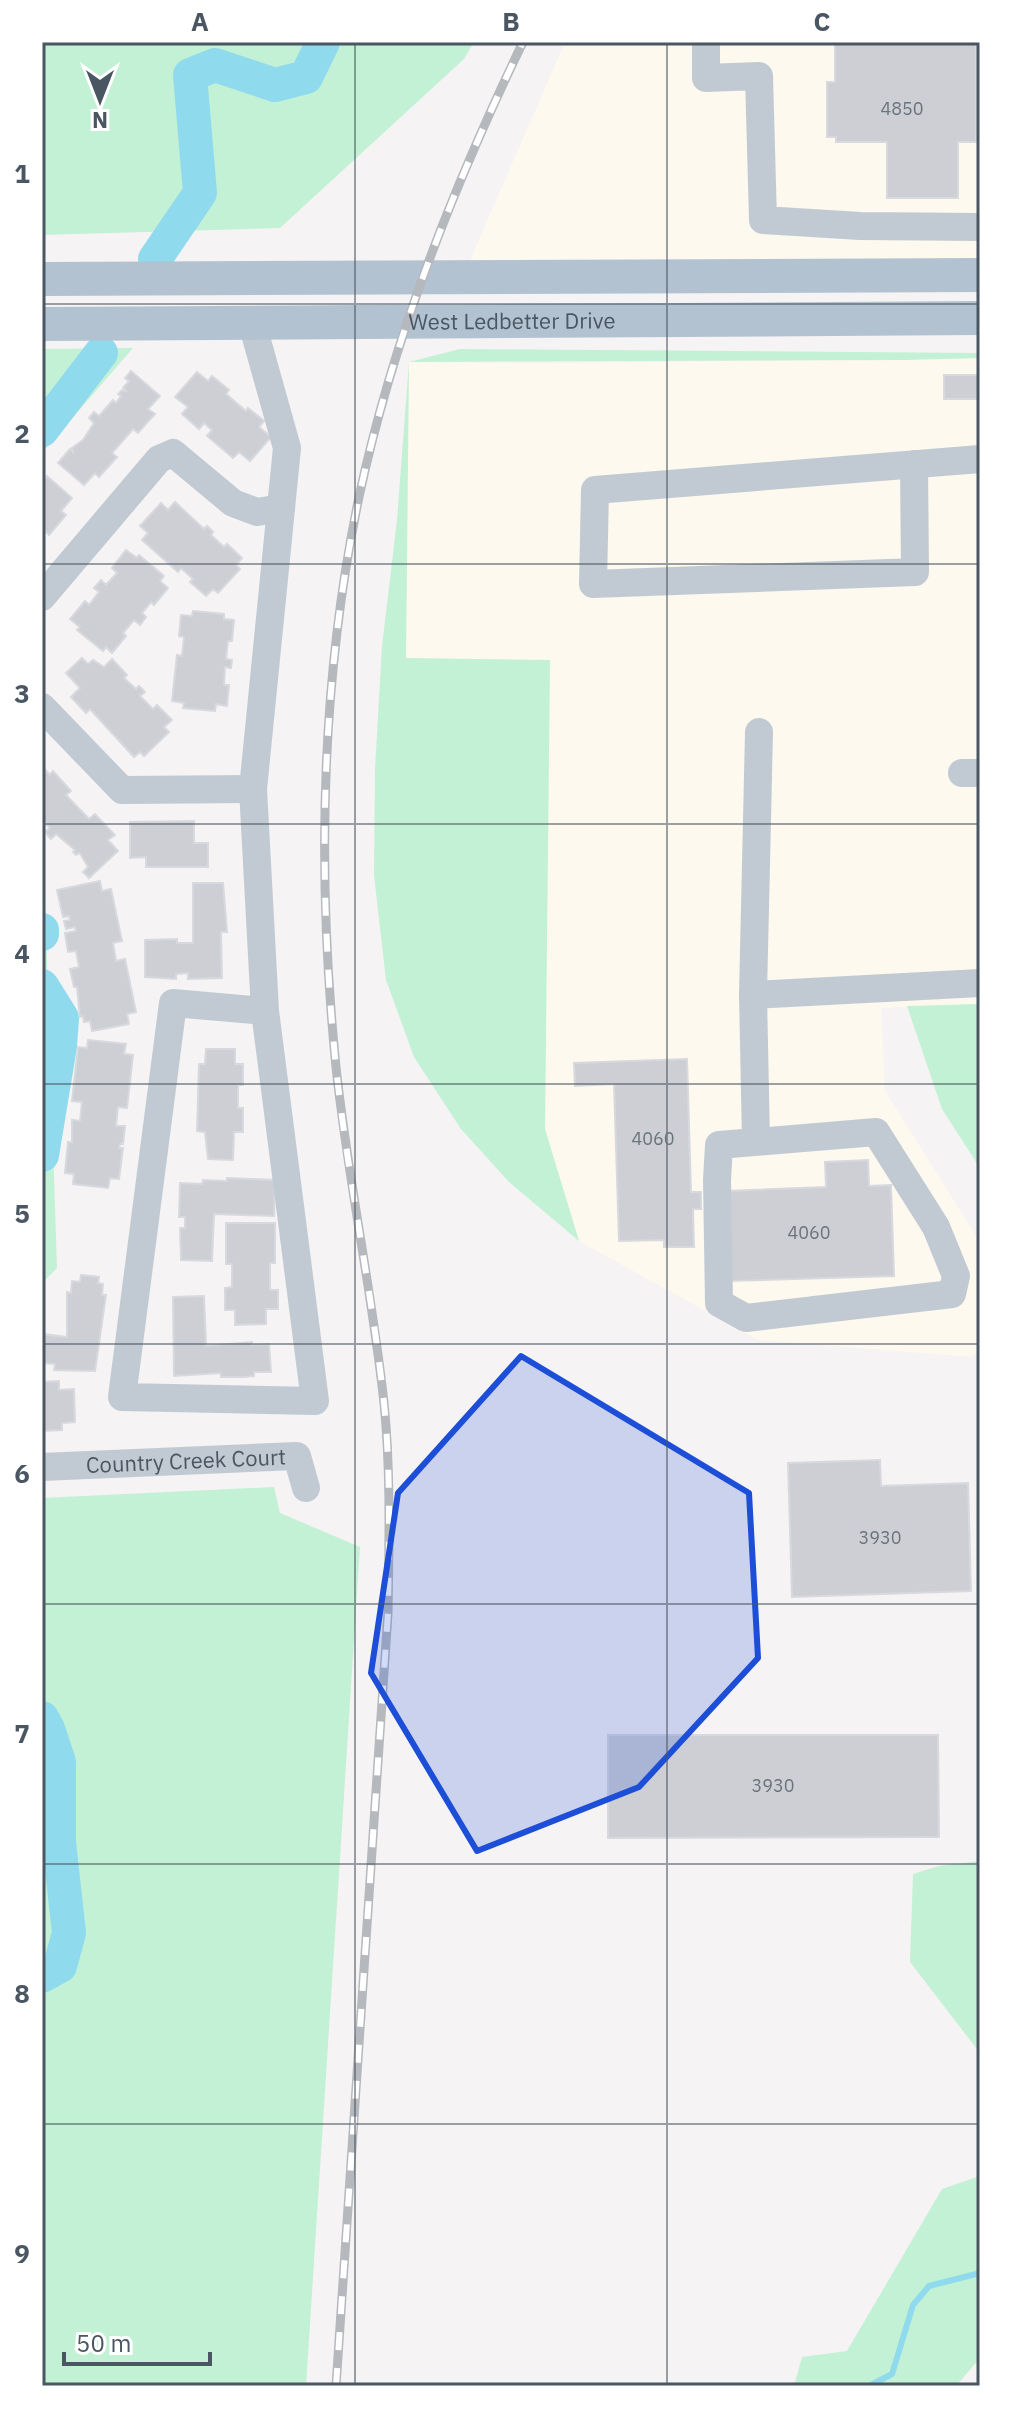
<svg xmlns="http://www.w3.org/2000/svg" width="1022" height="2428" viewBox="0 0 1022 2428" font-family="'IBM Plex Sans',sans-serif">
<style>
.commercial{fill:#fdf9ef}
.green{fill:#c3f1d5}
.lines{fill:none;stroke-linecap:round;stroke-linejoin:round}
.stream{stroke:#90daee;stroke-width:6}
.river{stroke:#90daee;stroke-width:34}
.building{fill:#cdcfd5;stroke:#d7d9de;stroke-width:2}
.minor{stroke:#c1cad2;stroke-width:28}
.major{stroke:#b3c2d1;stroke-width:34}
.rail-casing{stroke:#b5b8bd;stroke-width:9}
.rail{stroke:#fff;stroke-width:6;stroke-dasharray:18;stroke-linecap:butt}
.marked{fill:#1d4ed8;fill-opacity:0.2;stroke:#1d4ed8;stroke-width:6;stroke-linejoin:round}
.grid{fill:none;stroke:#4a5661;stroke-width:2;stroke-opacity:0.55}
.labels{text-anchor:middle;stroke-width:6;stroke-linejoin:round;paint-order:stroke}
.number-label{font-size:18px;fill:#6b747e}
.street-label{font-size:22px;fill:#4a5661;stroke:#fff}
.neatline{fill:none;stroke:#4a5661;stroke-width:3}
.grid-label{font-size:26px;text-anchor:middle;font-weight:bold;fill:#4a5661}
</style>
<rect width="100%" height="100%" fill="#f5f3f3"/>
<path class="commercial" d="M565,42H980V266L467,267Z
M980,358V1004L881,1008L885,1091L980,1242V1349L972,1357L758,1340L579,1241L545,1129L550,660L406,658L409,362L566,363Z"/>
<path class="green" d="M42,42H474L464,59L280,228L42,235Z
M132,348H133L42,453V349Z
M460,349L980,353V358L905,360L409,362L406,658L550,660L545,1129L579,1241L509,1182L461,1129L414,1057L386,980L374,875L375,770L382,646L397,520L409,362Z
M42,866L44,868L57,1268L42,1283Z
M980,1004V1168L942,1109L907,1006Z
M274,1487L280,1513L360,1547L306,2386H42V1498Z
M980,1861V2053L910,1962L913,1874L939,1866Z
M980,2176V2358L956,2386H794L802,2357L847,2351L942,2189Z"/>
<g class="lines">
<path class="stream" d="M869,2386L892,2374L913,2305L929,2286L980,2273"/>
<path class="river" d="M155,259L200,193L190,75L215,65L275,85L306,77L323,42
M42,430L101,353
M42,930V934
M42,986L62,1018L60,1046L42,1155
M42,1718L48,1729L59,1762V1842L69,1933L60,1966L42,1976"/>
</g>
<path class="building" d="M835,42H976V142H958V198H887V142H836V137H827V82H835Z
M131,371L160,396L148,409L155,414L138,433L133,429L112,453L117,457L99,477L95,473L84,485L58,463L70,449L73,452L72,448L83,440L94,423L89,418L94,412L99,416L113,400L116,403L121,396L118,394L122,390L126,391L123,388L129,381L125,378Z
M197,372L208,381L212,376L229,390L226,394L246,411L248,408L264,421L259,427L271,437L250,461L239,452L233,458L207,436L212,430L204,423L199,429L182,414L188,407L175,397Z
M944,375H980V399H944Z
M47,476L72,498L61,511L66,515L49,535L44,530L42,532V482Z
M175,502L204,529L207,526L213,532L211,535L224,547L227,544L242,558L236,565L240,569L218,593L213,589L206,596L190,582L193,579L181,568L178,572L142,540L148,533L140,526L161,503L168,510Z
M126,550L137,558L139,555L164,576L160,581L168,588L154,605L151,602L142,613L146,617L140,625L134,620L123,633L126,636L112,653L106,647L103,651L77,630L80,627L70,619L85,601L89,605L99,592L94,588L101,580L106,585L117,573L112,568Z
M193,611L224,614V619L234,620L232,641H228L226,659L232,660L231,668L225,667L224,685H229L227,706L216,704L215,711L183,708L184,703L172,701L177,655L182,656L184,637L179,636L181,615L192,616Z
M82,658L88,664L93,660L104,667L112,659L127,675L124,678L136,689L139,686L145,692L140,696L153,709L157,705L172,720L164,727L169,732L144,756L140,752L134,757L90,709L86,713L71,697L80,688L66,673Z
M42,766L50,775L53,771L71,791L66,795L89,819L95,814L115,835L108,840L118,851L89,878L83,872L88,867L81,855L79,853L76,855L73,852L75,850L56,834L51,839L45,832L50,828L42,819Z
M194,821V843H208V867H146V857L130,858V822Z
M100,881L102,891L111,889L122,941L113,943L116,961L125,959L136,1012L127,1014L129,1024L92,1031L90,1021L84,1022L83,1016L80,1017L77,987H74L70,969L79,967L76,951L68,952L65,933L76,931L75,927L66,929L64,921L70,920L69,916L63,917L57,890Z
M193,883H223L227,932H221L222,978L188,979V973L176,974V979L145,977V940L177,939V943H193Z
M88,1040L126,1044L124,1054L133,1055L127,1108L118,1107L116,1126H125L123,1144H120L119,1148H123L119,1179L110,1178L108,1188L73,1184L74,1174L65,1173L68,1142H72V1120L80,1121L82,1102L72,1101L78,1047L87,1048Z
M206,1049H235V1064H243V1085H238V1108H243V1132H234L233,1160L208,1159L205,1132L197,1131L199,1064H205Z
M687,1059L691,1192H701V1209H693L694,1247H664V1240L619,1241L614,1084L575,1086L574,1063Z
M868,1160L869,1186L891,1185L894,1276L728,1281L725,1191L826,1187L825,1162Z
M227,1178L275,1180L274,1216L214,1214L212,1261L181,1260L180,1228H185V1217H179L180,1183L202,1184L203,1180L227,1181Z
M226,1223H275V1263H270V1290H278V1309H266V1324L235,1325V1310H225V1288L232,1287V1264H226Z
M81,1275L99,1277L98,1283L103,1284L102,1295H106L95,1371L54,1370L55,1364L44,1363L42,1368V1334L67,1337V1292L71,1293L72,1281L80,1282Z
M204,1296L206,1346L252,1342V1345L269,1344L271,1372H254V1376L243,1377H221V1373L174,1376L173,1297Z
M59,1381V1390L74,1389L75,1422L62,1423V1430L42,1431V1382Z
M880,1460L881,1486L968,1483L971,1591L792,1597L788,1463Z
M608,1735H938L939,1837L608,1838Z"/>
<g class="lines">
<g class="minor">
<path d="M706,42V78L759,76L763,220L860,226L980,227"/>
<path d="M252,323L287,448L253,789L265,1011L315,1401L122,1397L173,1003L265,1011"/>
<path d="M914,464L915,572L593,584L595,490L980,459"/>
<path d="M42,597L159,459L173,453L233,503L257,512L281,508"/>
<path d="M42,707L122,790L253,789"/>
<path d="M962,773H980"/>
<path d="M753,995L759,732"/>
<path d="M876,1132L936,1227L956,1276L952,1294L746,1318L719,1303L717,1180L719,1145Z"/>
<path d="M756,1141L753,995L980,983"/>
<path id="s1" d="M42,1467L297,1456L306,1488"/>
</g>
<g class="major">
<path d="M42,279L980,275"/>
<path id="s2" d="M42,324L980,318"/>
</g>
<g class="rail-casing">
<path id="rail" d="M336,2386L388,1613C389,1543 391,1472 384,1403C372,1291 348,1180 336,1067C317,878 320,684 359,497C393,338 453,188 523,42"/>
</g>
<use href="#rail" class="rail"/>
</g>
<path class="marked" d="M521,1356L749,1493L758,1658L639,1787L477,1851L371,1673L398,1493Z"/>
<path class="grid" d="M355,42V2386M667,42V2386M42,304H980M42,564H980M42,824H980M42,1084H980M42,1344H980M42,1604H980M42,1864H980M42,2124H980"/>
<g class="labels">
<g class="number-label">
<text x="902" y="115">4850</text>
<text x="653" y="1145">4060</text>
<text x="809" y="1239">4060</text>
<text x="880" y="1544">3930</text>
<text x="773" y="1792">3930</text>
</g>
<g class="street-label">
<text dy="8" stroke="none"><textPath href="#s2" startOffset="470">West Ledbetter Drive</textPath></text>
<text dy="8" stroke="none"><textPath href="#s1" startOffset="144">Country Creek Court</textPath></text>
</g>
</g>
<rect width="1022" height="2428" fill="none" stroke="#ffffff" stroke-width="88"/>
<g transform="translate(100 100) rotate(180)" stroke="#ffffff" stroke-width="6" paint-order="stroke">
<path d="M0-6L14 30L0 20L-14 30Z" fill="#4a5661"/>
<text y="-12" font-size="22" font-weight="bold" text-anchor="middle" fill="#4a5661">N</text>
</g>
<path d="M64 2352v12h146v-12" fill="none" stroke="#4a5661" stroke-width="4"/>
<text x="76" y="2352" font-size="24" fill="#4a5661" stroke="#ffffff" stroke-width="6" paint-order="stroke">50 m</text>
<rect x="44" y="44" width="934" height="2340" class="neatline"/>
<g class="grid-label">
<text x="200" y="31">A</text>
<text x="511" y="31">B</text>
<text x="822" y="31">C</text>
<text x="22" y="183">1</text>
<text x="22" y="443">2</text>
<text x="22" y="703">3</text>
<text x="22" y="963">4</text>
<text x="22" y="1223">5</text>
<text x="22" y="1483">6</text>
<text x="22" y="1743">7</text>
<text x="22" y="2003">8</text>
<text x="22" y="2263">9</text>
</g>
</svg>
